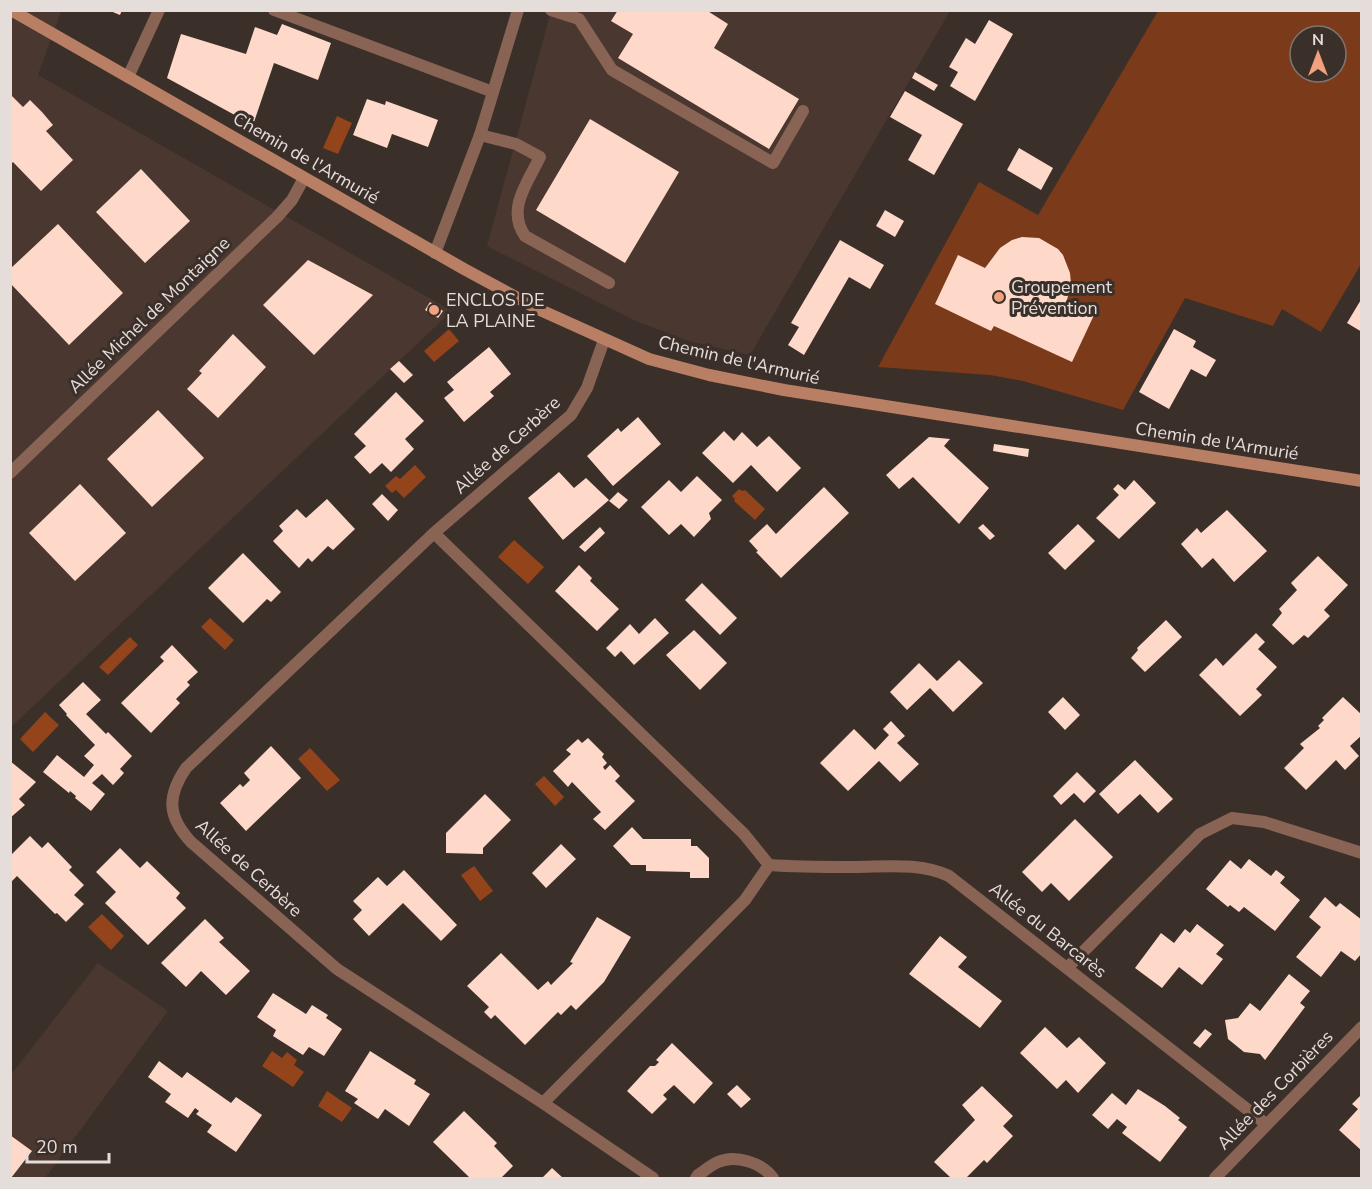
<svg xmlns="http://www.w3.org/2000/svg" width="1372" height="1189" viewBox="0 0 1372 1189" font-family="'Nunito Sans',sans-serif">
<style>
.built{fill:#4a3830}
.green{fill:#7b3b1b;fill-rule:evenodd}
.water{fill:#94441a}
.building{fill:#fed8c8}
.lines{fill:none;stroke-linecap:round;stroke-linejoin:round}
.lane{stroke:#896454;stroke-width:12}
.street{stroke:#896454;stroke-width:12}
.secondary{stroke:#b97f65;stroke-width:12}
.poi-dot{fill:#f1a17d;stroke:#3b2f2a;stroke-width:2}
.labels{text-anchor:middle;stroke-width:6;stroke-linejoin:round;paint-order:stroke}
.street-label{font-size:18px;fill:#e5ddda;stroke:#3b2f2a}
.poi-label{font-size:18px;fill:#e5ddda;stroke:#3b2f2a;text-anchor:start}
</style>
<rect width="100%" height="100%" fill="#3b2f2a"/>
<path class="built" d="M11,11H61L38,75L452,311L11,727Z
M551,11H950L750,355L689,341L636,321L487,246Z
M98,963L168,1011L45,1178H11L10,1076Z"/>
<path class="green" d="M1158,11H1361V264L1321,332L1282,309L1273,326L1185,298L1123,410L1023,381L990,375L878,367L979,182L1038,215ZM1300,36H1336V72H1300Z"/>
<path class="water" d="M337,116L352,123L338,154L323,148Z
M449,329L459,341L434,362L424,351Z
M415,465L426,477L404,498L396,490L392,493L385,486L396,476L400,479Z
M739,489L742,491L745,490L765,509L755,520L734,501L735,499L732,496Z
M514,540L544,567L528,584L498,557Z
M210,618L234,640L225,650L201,627Z
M130,637L138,645L108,675L99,667Z
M45,712L59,725L33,752L20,739Z
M310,748L340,780L327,791L298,759Z
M544,776L564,797L555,806L535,784Z
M474,866L493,891L480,901L461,875Z
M102,914L124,936L111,950L88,927Z
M272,1051L282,1058L287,1052L297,1060L294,1065L304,1072L293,1087L262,1066Z
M327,1091L352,1108L342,1122L318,1106Z"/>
<path class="building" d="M108,10H122L120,15Z
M618,10H706L728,24L714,48L799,99L769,149L618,58L633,34L611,21Z
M989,20L1013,34L975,101L950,86L958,72L949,67L966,38L975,44Z
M282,24L331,43L318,80L274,63L253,125L167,78L181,34L246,54L255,27L277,35Z
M915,72L938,85L934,91L912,78Z
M905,91L963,124L934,175L908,160L922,135L890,117Z
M10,94L23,107L30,100L42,112L53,125L46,131L73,160L41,191L13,162L10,165Z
M367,99L385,105L386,101L438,120L428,147L392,134L387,148L353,135Z
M590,119L679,172L625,263L536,210Z
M1019,148L1053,168L1041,190L1007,170Z
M141,169L190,221L145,263L96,212Z
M885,210L904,221L895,237L876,226Z
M58,224L123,293L69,345L10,283V269Z
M1022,237L1039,238L1058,249L1063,255L1070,273L1071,284L1067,300L1095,313L1072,362L994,326L991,331L935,304L958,255L985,268L1000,248L1012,240Z
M840,240L884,265L870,289L849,277L804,355L788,345L799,327L791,323Z
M308,260L373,295L314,355L263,305Z
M1362,298V332L1347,323Z
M430,302L443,311L438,318L425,310Z
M1174,329L1196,341L1193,347L1216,360L1206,377L1191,369L1169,409L1139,392Z
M233,334L266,367L218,418L187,389L202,373L199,371Z
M489,347L511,374L490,392L494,396L464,422L444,398L454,390L447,382Z
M399,361L413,375L404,383L390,369Z
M396,392L424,421L405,439L414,449L391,472L382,463L370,474L354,457L366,446L354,434Z
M158,410L204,458L152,507L107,459Z
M638,417L661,444L613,486L587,456L618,428L621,432Z
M724,431L734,441L742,432L757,447L769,436L801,468L777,492L751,465L733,483L702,453Z
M929,437L950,439L944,446L989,488L959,524L913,477L899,489L886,475Z
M994,444L1029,449L1028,457L993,451Z
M559,472L574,488L586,478L609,500L563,540L528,498Z
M697,476L722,500L709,513L711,519L694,537L681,524L669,535L641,507L669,480L681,492Z
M1134,480L1156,503L1119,539L1096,518L1119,495L1113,489L1118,484L1125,490Z
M80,484L126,533L75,581L29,533Z
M824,487L849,513L781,578L756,552L758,551L749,541L767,524L776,534Z
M618,492L628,500L619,509L609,501Z
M382,494L398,510L388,521L372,504Z
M327,499L355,529L333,550L328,546L312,562L308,558L299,568L273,541L283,531L279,526L297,509L306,518Z
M1227,510L1267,551L1234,582L1213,558L1202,568L1181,544L1197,528L1201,533Z
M983,524L995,536L990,540L978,528Z
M1078,524L1095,541L1065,570L1048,553Z
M600,527L605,533L585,552L579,547Z
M243,553L281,592L271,602L267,599L243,623L208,588Z
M1318,556L1348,585L1324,610L1330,616L1308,638L1304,635L1293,645L1272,625L1282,613L1279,609L1297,590L1291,583Z
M579,565L592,578L590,581L619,609L597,631L555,591Z
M702,583L737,618L720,635L685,600Z
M655,618L669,633L634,665L621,651L615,657L606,648L630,624L639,634Z
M1166,620L1182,637L1145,672L1131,658L1138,650L1137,648Z
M694,630L727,663L700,690L666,655Z
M1256,633L1265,642L1258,649L1277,667L1256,689L1262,695L1240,716L1199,675L1216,658L1223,666Z
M172,645L198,672L187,682L190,685L176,699L180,703L151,733L121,703L164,661L160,657Z
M959,660L983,683L953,712L930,688L907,710L890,692L919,663L937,681Z
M83,682L101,700L86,714L106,734L108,732L132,756L120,769L124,773L113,785L102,774L92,783L105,794L91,811L75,798L76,796L70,791L69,793L43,772L57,755L84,777L94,765L84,756L95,745L66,715L67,714L59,705Z
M1063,697L1080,715L1065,730L1048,712Z
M1343,697L1362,715V735L1350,746L1359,756L1345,770L1336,760L1306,790L1284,768L1304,748L1300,744L1320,728L1318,726L1324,720L1322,718Z
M891,721L905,736L897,743L919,764L900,782L879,761L848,791L820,763L854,729L875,750L889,735L883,729Z
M588,738L604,754L602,757L607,763L603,767L605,770L610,765L620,776L615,781L635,801L605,830L593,819L601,812L572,782L568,787L553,771L571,754L566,750L578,739L582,743Z
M271,746L301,778L246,831L220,803L240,784L243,787L250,780L244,773Z
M1135,760L1173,799L1158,813L1140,794L1118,814L1099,794Z
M10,761L36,782L19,799L25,805L10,818Z
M1077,772L1096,791L1084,803L1074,793L1061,805L1053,796Z
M485,794L511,820L483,848V854L446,853V833Z
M1075,819L1113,857L1069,901L1051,883L1042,892L1022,872Z
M632,827L643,839H691V846H697L709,858V878H690V872L646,871V865H631L613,846Z
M30,836L42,848L48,842L72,867L69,870L84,885L74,895L84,904L66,922L57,913L55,914L17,876L10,883V856Z
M561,844L576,859L546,888L532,873Z
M120,848L140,868L147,861L180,893L176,898L186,908L148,945L105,903L116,892L96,872Z
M1249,859L1271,876L1276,870L1285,877L1280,883L1300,900L1275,931L1244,907L1239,912L1230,905L1228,907L1206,889L1230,860L1241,869Z
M404,870L457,925L441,941L403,903L369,936L353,919L362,910L353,901L378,877L387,886Z
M1325,897L1336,907L1340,903L1362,920V953L1355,961L1341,951L1321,977L1296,957L1321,927L1309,917Z
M597,917L631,937L604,982L576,1010L571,1005L561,1015L558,1012L525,1045L495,1015L491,1019L484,1012L489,1007L467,986L501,953L538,990L548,981L551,985L573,963L570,962Z
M205,919L224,938L219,942L250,971L226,995L201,971L186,987L161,963Z
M1197,924L1224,945L1216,954L1223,959L1202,985L1179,967L1162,988L1135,968L1161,933L1174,943L1185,929L1190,933Z
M940,936L967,957L958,967L1002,1001L980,1028L909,974Z
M1289,974L1310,991L1300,1003L1305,1007L1265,1060L1260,1054L1244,1052L1228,1039L1225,1020L1238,1018L1250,1003L1260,1011Z
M273,993L306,1014L312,1005L328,1015L326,1018L342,1029L324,1056L309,1047L303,1055L273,1036L276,1030L257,1017Z
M1045,1027L1067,1048L1079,1037L1106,1063L1078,1093L1066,1080L1057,1089L1020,1053Z
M1205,1029L1212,1034L1200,1048L1193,1043Z
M672,1043L713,1083L694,1104L674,1085L663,1095L667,1099L652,1114L627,1091L650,1066H655L659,1062L656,1060Z
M370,1051L416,1080L414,1084L430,1094L409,1126L385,1109L378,1119L354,1103L358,1099L345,1091Z
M159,1061L182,1078L187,1072L231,1103L236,1097L262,1115L236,1152L207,1132L212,1125L196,1114L199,1111L195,1108L188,1118L165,1102L171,1094L148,1077Z
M737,1085L751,1099L741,1108L727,1094Z
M982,1086L1013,1116L1003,1126L1013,1136L987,1163L984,1160L966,1178H951L934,1162L975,1120L962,1105Z
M1138,1089L1165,1106L1180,1118L1178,1120L1187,1127L1160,1162L1122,1133L1127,1127L1117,1119L1108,1129L1092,1115L1112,1093L1126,1105Z
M1362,1094V1151L1339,1130L1358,1109L1352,1104Z
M464,1111L497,1143L494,1146L513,1166L501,1178H470L433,1142Z
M10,1135L32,1151L11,1178H10Z
M552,1168L563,1178H542Z"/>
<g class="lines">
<path class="lane" d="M274,10L493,92
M551,10L579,19L612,70L773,163L803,111
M128,77L159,10
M480,135L516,144L540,157C528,182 506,209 525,236L609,283"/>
<path class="street" d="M435,253L480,135L518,10
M604,340L587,388L571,415L434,533L186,768C167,796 167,816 191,842L337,969L543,1103L653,1178
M10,473L277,217L292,200L304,178
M434,533L744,834L769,865
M769,865C797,867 825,867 853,867C885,867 919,862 949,876L1266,1124
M1067,968L1200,834L1232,818L1264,822L1362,853
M543,1103L745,900L769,865
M696,1178L698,1175C704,1171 711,1165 718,1162C736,1154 762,1163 773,1178
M1215,1178L1362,1027"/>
<path class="secondary" d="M11,10L464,269L538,309L649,359L709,375L784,390L1362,481"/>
</g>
<g class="poi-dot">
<circle cx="999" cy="297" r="6"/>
<circle cx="434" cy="310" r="6"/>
</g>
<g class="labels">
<g class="street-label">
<text transform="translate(306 158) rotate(30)" y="6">Chemin de l'Armurié</text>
<text transform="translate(149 315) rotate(-44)" y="6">Allée Michel de Montaigne</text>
<text transform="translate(739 360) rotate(13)" y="6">Chemin de l'Armurié</text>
<text transform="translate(1217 441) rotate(9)" y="6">Chemin de l'Armurié</text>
<text transform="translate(507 445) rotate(-42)" y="6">Allée de Cerbère</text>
<text transform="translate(249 868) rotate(42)" y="6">Allée de Cerbère</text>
<text transform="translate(1048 930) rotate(38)" y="6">Allée du Barcarès</text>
<text transform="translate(1275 1090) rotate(-46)" y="6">Allée des Corbières</text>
</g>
<g class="poi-label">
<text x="1011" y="293">Groupement<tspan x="1011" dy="21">Prévention</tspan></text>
<text x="446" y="306">ENCLOS DE<tspan x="446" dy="21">LA PLAINE</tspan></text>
</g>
</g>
<rect width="1372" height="1189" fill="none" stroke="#e5ddda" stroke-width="24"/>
<g transform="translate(1318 54)"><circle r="28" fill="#3b2f2a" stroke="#7f7570" stroke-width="1.5"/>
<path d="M0-4.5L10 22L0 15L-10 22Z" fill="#f1a17d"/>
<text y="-9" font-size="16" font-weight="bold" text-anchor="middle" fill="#e5ddda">N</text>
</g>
<path d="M27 1153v9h82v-9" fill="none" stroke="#e5ddda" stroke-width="3"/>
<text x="36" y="1153" font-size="18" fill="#e5ddda" stroke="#3b2f2a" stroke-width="4.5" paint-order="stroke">20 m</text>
</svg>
